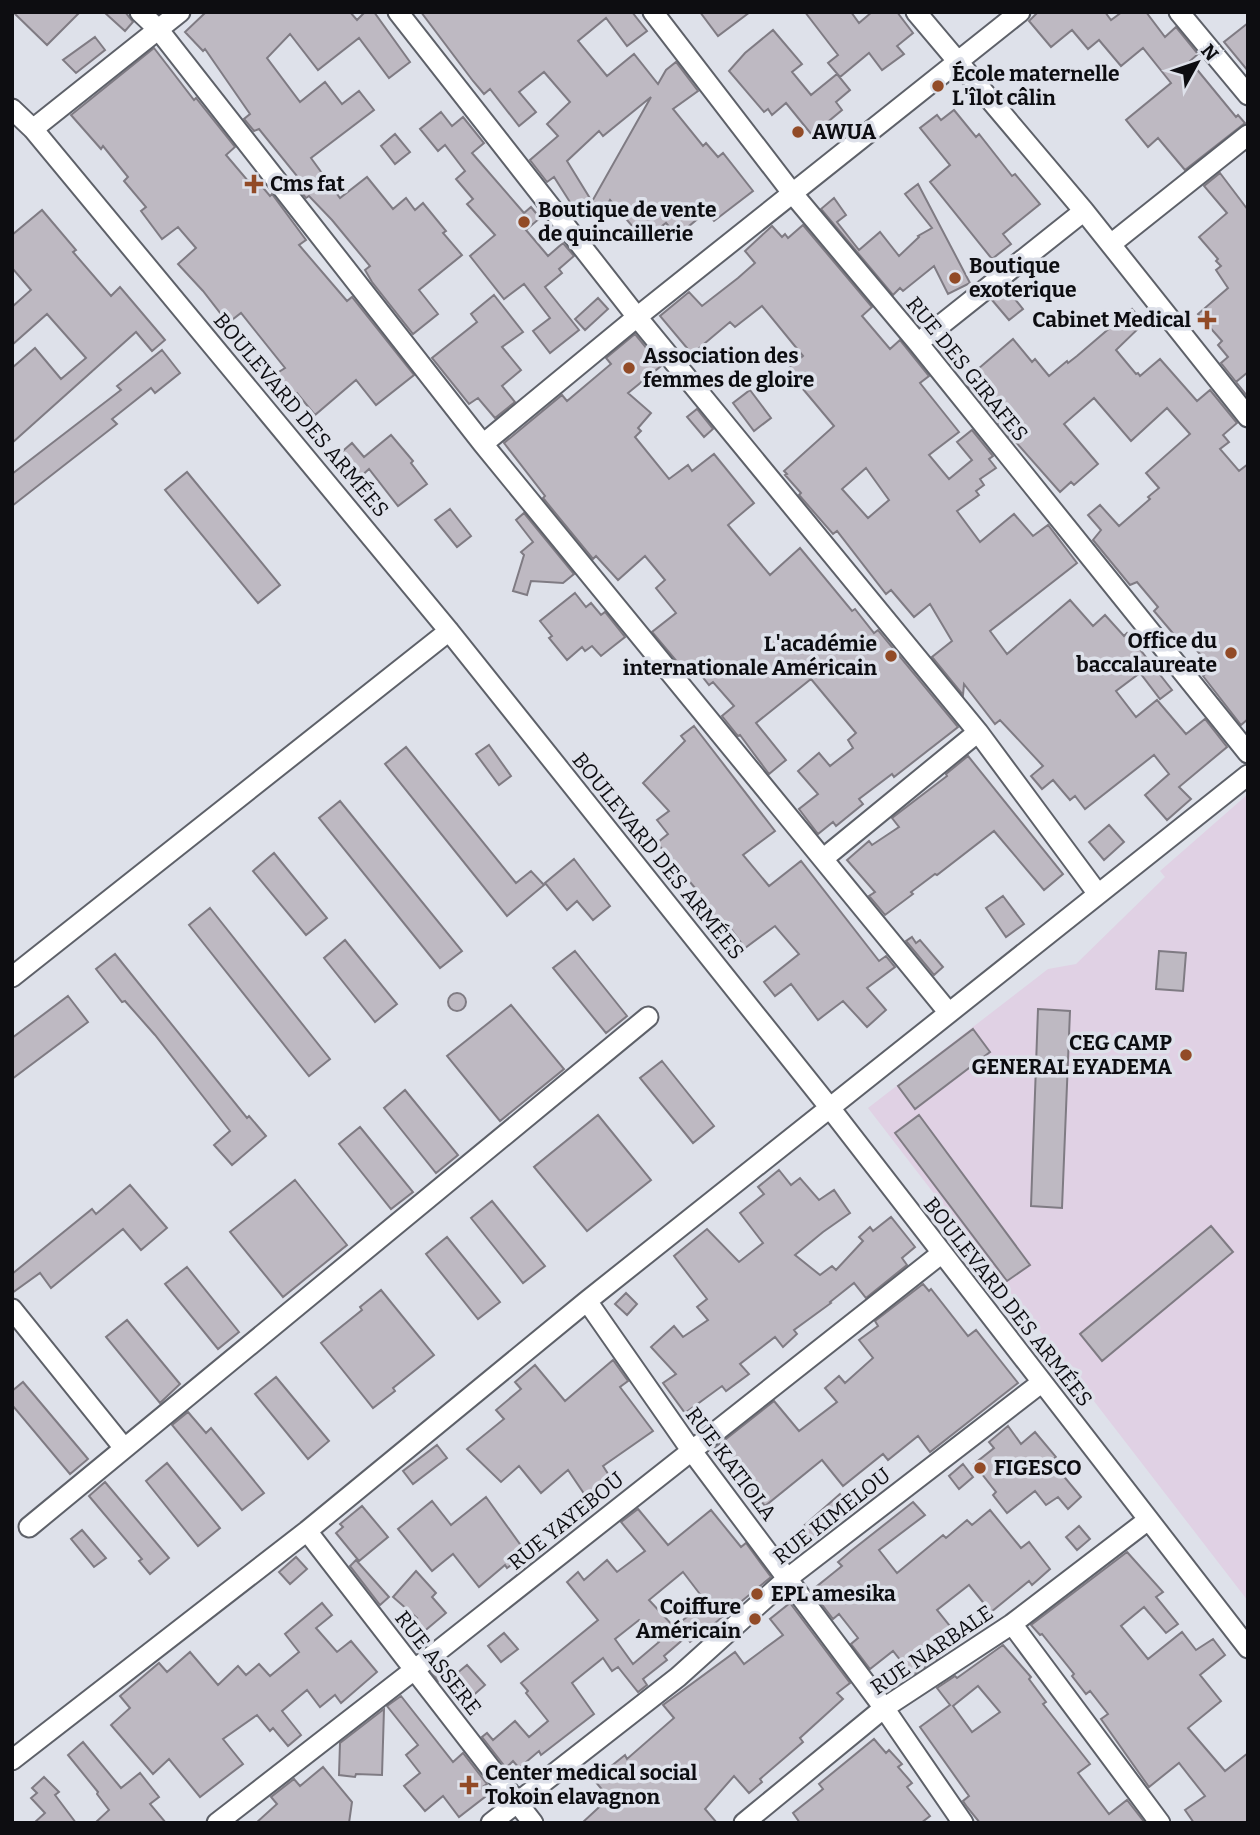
<svg xmlns="http://www.w3.org/2000/svg" width="1260" height="1835" viewBox="0 0 1260 1835" font-family="Bitter,serif">
<style>
.education{fill:#e0d1e4}
.building{fill:#beb9c2;stroke:#7f7b83;stroke-width:2;fill-rule:evenodd}
.lines{fill:none;stroke-linecap:round;stroke-linejoin:round}
.minor-casing{stroke:#5e6169;stroke-width:23}
.minor{stroke:#fff;stroke-width:19}
.poi-dot{fill:#924b27;stroke:#dee1ea;stroke-width:2.5}
.labels{text-anchor:middle;stroke-width:7;stroke-linejoin:round;paint-order:stroke}
.poi-label{font-size:21px;font-weight:bold;fill:#0d0d11;stroke:#dee1ea;text-anchor:start}
.street-label{font-size:21px;fill:#0d0d11;stroke:#dee1ea}
</style>
<rect width="100%" height="100%" fill="#dee1ea"/>
<path class="education" d="M1248,794V1601L868,1108L1048,969L1076,964L1165,877L1160,871Z"/>
<path class="building" d="M13,12H80L47,45Z
M104,12H125L133,22L125,31Z
M206,12H350L357,20L365,12H374L410,62L389,78L359,38L318,70L290,34L267,58L300,102L325,82L342,104L359,91L374,110L311,158L340,198L367,177L393,209L406,198L415,210L423,203L446,231L443,233L462,255L419,290L438,314L413,334L372,282L365,270L370,266L332,220L309,196L306,198L292,180L297,176L259,129L254,131L244,119L250,114L205,49L203,51L185,32Z
M421,12H632L647,31L627,46L606,18L578,41L607,76L634,54L658,84L666,70L676,62L698,91L673,109L703,146L706,143L718,157L723,153L753,191L714,221L706,212L677,236L666,223L644,240L610,200L603,212L590,205L651,97L603,136L599,131L567,161L591,200L575,210L554,177L547,182L530,160L558,136L547,124L570,102L544,72L519,92L536,112L519,126L490,89L484,94L473,81Z
M700,12H750L718,36Z
M805,12H851L859,23L872,12H897L913,33L897,46L904,54L882,70L869,53L840,77L828,63L838,55Z
M1038,12H1105L1111,20L1122,12H1146L1165,37L1176,27L1198,54L1190,61L1236,117L1238,115L1245,123L1185,170L1158,138L1148,147L1126,120L1171,83L1143,48L1121,66L1099,40L1088,49L1072,30L1051,47L1029,21Z
M1248,23V71L1224,42Z
M773,30L802,64L792,72L811,95L837,74L850,90L836,102L842,110L812,135L786,103L772,115L768,109L764,112L729,71L745,53Z
M95,37L105,50L76,73L63,60Z
M154,48L194,100L196,98L235,147L226,155L248,181L254,177L270,196L272,194L306,240L299,245L347,301L352,297L414,375L376,405L356,380L315,415L297,393L291,397L274,375L285,368L241,313L228,323L203,291L178,264L196,248L178,227L162,239L141,211L146,207L124,181L128,177L103,146L101,149L71,115Z
M954,110L976,137L979,134L1012,176L1015,174L1040,204L1003,234L1011,244L992,259L930,182L950,165L920,128L937,115L941,120Z
M441,112L452,126L463,117L484,143L472,153L524,213L531,207L540,218L526,230L548,256L563,243L574,256L559,269L562,273L545,287L579,330L550,353L533,331L550,318L524,284L504,299L470,256L495,235L467,204L473,199L456,179L465,171L445,145L438,151L420,129Z
M395,134L410,152L395,164L381,146Z
M1220,173L1248,210V372L1236,382L1248,397L1221,363L1228,357L1218,345L1222,341L1198,314L1228,288L1216,270L1221,266L1216,261L1218,259L1199,237L1227,213L1204,186Z
M918,184L970,283L948,294L934,266L903,291L900,288L893,295L821,209L834,198L846,215L837,222L859,250L880,232L899,256L919,237L918,236L932,228L905,194Z
M42,210L76,250L73,252L111,296L120,287L165,340L152,351L136,332L12,443V368L35,348L61,379L86,358L47,314L12,345V307L31,290L12,268V235Z
M803,225L872,307L862,316L890,349L900,340L929,376L920,383L959,432L929,455L949,479L972,460L957,442L972,430L993,456L989,459L996,468L980,479L984,485L976,491L979,495L957,511L980,542L1014,514L1033,536L1048,525L1077,563L990,631L1007,654L1070,600L1093,626L1105,615L1124,636L1127,633L1172,690L1160,699L1140,673L1116,691L1136,717L1157,700L1186,734L1205,719L1227,747L1179,787L1191,799L1167,820L1145,795L1169,774L1154,755L1085,809L1075,796L1070,800L1053,780L1042,789L1031,776L1043,766L1000,720L995,724L964,684L963,695L932,657L952,641L930,604L914,617L891,590L886,594L837,531L833,534L799,495L801,493L785,475L787,474L784,471L834,426L787,370L803,356L762,306L735,327L730,322L692,354L660,316L689,292L702,306L738,278L755,263L745,251L772,226L782,237L785,234L788,238ZM866,468L889,500L868,518L842,489Z
M1006,288L1023,309L1009,320L992,300Z
M494,295L523,332L502,347L521,370L502,386L515,402L495,418L478,398L469,404L432,358L477,322L471,314Z
M598,298L608,309L585,330L575,319Z
M1132,309L1144,323L1116,350L1136,374L1138,373L1140,376L1160,359L1197,401L1210,390L1237,423L1223,435L1229,442L1220,449L1239,471L1248,464V719L1241,725L1203,676L1212,668L1187,639L1182,644L1154,611L1158,607L1137,582L1130,585L1093,540L1101,530L1088,515L1100,505L1119,526L1150,499L1148,497L1159,488L1146,473L1190,434L1167,408L1131,441L1094,398L1064,424L1098,464L1074,485L1071,482L1060,492L1014,440L1013,441L964,381L1013,339L1032,362L1035,359L1049,376L1067,361L1068,363L1077,356Z
M635,334L661,366L628,393L651,413L638,428L641,431L635,437L669,479L688,465L692,471L714,454L754,503L728,525L770,575L800,548L852,611L855,609L874,633L878,630L958,727L894,777L892,774L859,799L863,804L836,826L833,822L818,834L799,809L818,794L798,771L819,753L830,766L853,748L848,740L856,733L811,679L756,723L786,760L769,774L740,735L738,736L722,716L734,706L713,682L709,685L697,670L689,676L652,632L676,613L656,588L665,580L645,556L618,580L596,556L593,559L543,498L545,496L504,443L562,395L567,401L611,364L606,358Z
M162,350L180,373L155,393L151,388L112,419L117,424L12,506V474L121,390L117,386Z
M750,390L771,418L754,431L733,403Z
M697,409L713,429L704,437L687,417Z
M391,435L413,461L411,463L427,484L398,506L369,469L358,479L337,456L352,443L364,457Z
M187,472L280,585L258,603L165,490Z
M450,509L471,536L457,547L435,520Z
M524,513L574,574L563,583L531,581L527,595L513,591L524,555L521,552L533,542L516,520Z
M575,593L586,607L591,603L601,615L605,612L625,637L601,656L592,646L585,651L582,647L567,660L549,638L552,636L540,621Z
M694,726L775,831L743,855L769,886L801,861L879,961L886,956L895,967L867,988L886,1010L867,1027L843,1001L818,1020L791,984L775,996L764,982L799,954L775,926L745,948L728,925L724,928L693,890L695,888L657,843L668,834L657,820L669,811L643,783L685,741L681,736Z
M489,745L511,776L499,785L476,754Z
M406,747L516,883L531,871L544,885L507,916L385,764Z
M968,756L1063,874L1044,890L994,831L937,875L935,874L911,892L913,894L885,915L869,896L875,892L847,860L869,841L872,845L899,827L892,818L947,776L946,774Z
M340,801L462,951L440,968L319,818Z
M1109,825L1124,842L1104,860L1089,842Z
M274,853L327,918L306,935L253,871Z
M574,859L610,906L593,920L577,901L567,910L545,883Z
M1003,896L1024,924L1006,937L986,908Z
M210,908L330,1059L309,1076L189,925Z
M912,937L916,943L920,940L943,967L934,975L906,941Z
M345,940L397,1004L375,1022L324,958Z
M575,951L627,1016L606,1033L553,968Z
M1159,951L1186,953L1183,991L1156,989Z
M115,954L247,1118L249,1116L266,1136L232,1165L214,1145L230,1131L155,1035L125,1001L122,1002L96,969Z
M448 1002a9 9 0 1 1 18 0a9 9 0 1 1-18 0Z
M68,996L88,1022L12,1079V1038Z
M511,1005L564,1069L500,1121L447,1056Z
M1038,1009L1070,1011L1062,1208L1031,1206Z
M973,1029L990,1052L915,1109L898,1086Z
M662,1061L714,1126L693,1143L640,1078Z
M405,1090L458,1155L436,1173L384,1108Z
M598,1115L651,1180L587,1231L534,1167Z
M919,1115L1030,1265L1007,1281L895,1133Z
M360,1127L413,1192L391,1209L339,1144Z
M779,1170L791,1185L800,1178L819,1200L834,1190L850,1213L823,1232L795,1255L820,1275L832,1266L836,1270L863,1241L859,1237L870,1227L873,1231L891,1217L915,1247L902,1258L907,1265L866,1298L854,1283L830,1302L831,1303L794,1330L797,1334L783,1347L775,1337L740,1364L749,1374L726,1391L722,1386L685,1413L663,1383L676,1374L651,1347L674,1326L683,1337L708,1320L697,1307L707,1299L674,1256L707,1229L739,1262L763,1243L740,1213L764,1194L758,1187Z
M295,1180L347,1245L283,1297L230,1232Z
M130,1185L167,1228L141,1250L123,1229L51,1288L40,1273L12,1293V1274L92,1209L96,1214Z
M492,1201L545,1266L523,1283L471,1218Z
M1211,1226L1233,1252L1102,1361L1080,1334Z
M447,1237L500,1302L478,1319L426,1254Z
M187,1267L239,1332L218,1349L165,1284Z
M923,1284L929,1291L931,1289L968,1336L976,1330L1018,1383L930,1452L918,1436L888,1460L883,1454L843,1486L822,1460L765,1506L751,1489L757,1484L729,1452L720,1459L712,1450L774,1401L799,1431L837,1402L825,1388L839,1376L845,1383L873,1358L859,1340L878,1326L875,1321Z
M381,1290L434,1355L393,1388L395,1391L373,1408L321,1343L362,1310L360,1307Z
M626,1293L637,1304L627,1315L615,1304Z
M127,1320L180,1384L160,1403L106,1337Z
M613,1360L628,1381L620,1387L653,1431L603,1466L612,1480L587,1498L568,1470L541,1493L519,1466L501,1482L467,1449L504,1419L496,1410L521,1389L515,1382L535,1365L565,1401Z
M276,1377L329,1441L308,1459L255,1394Z
M23,1382L88,1459L70,1474L12,1405V1391Z
M188,1412L206,1433L211,1428L264,1493L242,1510L172,1425Z
M1008,1426L1021,1444L1035,1432L1056,1457L1051,1461L1081,1497L1068,1509L1058,1497L1046,1505L1035,1491L1007,1513L993,1495L996,1492L974,1464L994,1448L989,1442Z
M437,1445L447,1458L413,1484L403,1471Z
M167,1463L220,1528L198,1546L146,1481Z
M963,1464L973,1477L959,1489L949,1476Z
M105,1482L169,1558L150,1574L139,1561L142,1559L89,1496Z
M840,1494L851,1508L792,1557L782,1545Z
M486,1497L527,1554L507,1568L505,1565L479,1587L453,1554L432,1571L398,1529L432,1501L451,1525Z
M913,1502L925,1515L879,1550L897,1573L943,1535L946,1538L967,1520L972,1525L990,1510L1021,1548L1029,1542L1050,1569L1032,1585L1029,1581L991,1612L969,1585L937,1610L954,1631L933,1648L940,1657L912,1675L893,1651L870,1669L851,1644L858,1638L839,1614L833,1619L817,1598L822,1594L816,1587L842,1566L838,1562L851,1551Z
M362,1506L388,1537L359,1561L336,1533L343,1527L340,1524Z
M638,1509L668,1545L711,1510L741,1547L746,1543L771,1577L703,1633L690,1642L686,1637L664,1656L667,1660L643,1679L647,1685L638,1692L618,1667L612,1671L603,1658L572,1683L594,1714L541,1755L539,1751L519,1768L513,1761L506,1768L482,1737L487,1733L493,1740L515,1721L529,1737L548,1721L526,1693L528,1691L521,1683L598,1620L567,1582L578,1572L584,1580L607,1560L617,1572L645,1551L621,1522ZM683,1572L706,1602L674,1627L649,1600ZM639,1620L659,1642L633,1664L615,1639Z
M1079,1526L1090,1539L1077,1550L1066,1537Z
M82,1530L106,1558L94,1567L71,1539Z
M1127,1552L1163,1592L1156,1597L1178,1624L1166,1633L1144,1607L1121,1626L1148,1659L1182,1632L1196,1650L1213,1639L1225,1655L1200,1675L1221,1701L1188,1728L1225,1771L1248,1753V1823H1194L1185,1810L1205,1796L1179,1763L1149,1787L1101,1719L1108,1714L1090,1691L1086,1694L1072,1676L1074,1674L1042,1634L1040,1635L1031,1625Z
M296,1557L307,1569L290,1584L279,1572Z
M356,1560L389,1597L380,1605L350,1566Z
M416,1571L436,1593L432,1597L446,1613L415,1639L405,1628L417,1618L393,1597Z
M322,1603L332,1615L316,1628L337,1652L351,1641L377,1672L341,1703L335,1695L320,1707L307,1690L282,1711L301,1735L288,1746L273,1728L270,1731L257,1715L223,1739L243,1764L200,1797L169,1759L153,1774L111,1725L130,1708L120,1696L159,1663L167,1672L190,1652L218,1685L238,1666L246,1675L259,1664L270,1676L299,1652L285,1634Z
M790,1603L850,1683L837,1693L843,1699L800,1738L803,1742L760,1779L762,1782L749,1793L734,1776L705,1809L717,1823H582L609,1798L594,1780L625,1755L627,1759L674,1718L663,1705L735,1652L744,1664L783,1635L770,1619Z
M504,1633L518,1649L501,1662L488,1646Z
M1003,1645L1031,1677L1029,1679L1046,1702L1043,1704L1090,1764L1078,1773L1109,1814L1127,1800L1145,1823H980L967,1807L963,1801L969,1796L920,1727L950,1705L937,1688L955,1676L957,1678ZM978,1686L1000,1712L972,1732L953,1706Z
M442,1664L449,1671L438,1681L431,1672Z
M467,1665L485,1685L468,1700L450,1679Z
M401,1696L453,1762L463,1753L487,1784L484,1786L490,1793L459,1817L443,1796L425,1811L404,1786L420,1773L406,1755L418,1745L387,1706Z
M384,1709L382,1775L356,1774L355,1777L339,1775L340,1743Z
M874,1739L886,1753L889,1750L902,1764L898,1767L912,1783L907,1787L930,1816L921,1823H800L793,1813L823,1789L819,1784Z
M83,1742L121,1788L140,1773L159,1797L150,1804L166,1823H95L109,1810L97,1794L98,1792L68,1755Z
M323,1767L352,1802L349,1823H256L277,1804L271,1797L294,1779L300,1786Z
M44,1777L59,1792L55,1795L76,1823H34L45,1813L31,1798L37,1793L32,1788Z"/>
<g class="lines">
<g class="minor-casing">
<path id="minor" d="M140,12L158,29L483,444L949,1013
M398,12L637,317L978,732L1098,894
M653,12L793,194L918,343L1248,753
M916,12L1084,211L1248,417
M1179,12L1248,95
M12,109L33,129L449,631L830,1108L1248,1648
M33,129L180,12
M1111,244L1248,135
M918,343L1084,211
M483,444L637,317L1020,12
M824,858L978,732
M12,977L449,631
M587,1301L691,1450L884,1708L963,1823
M12,1309L124,1448
M29,1527L648,1017
M307,1531L533,1823
M1012,1624L1160,1823
M12,1760L307,1531L587,1301L1248,775
M217,1823L414,1670L942,1253
M491,1823L678,1677L788,1578L1041,1383
M744,1823L884,1708L1012,1624L1148,1520"/>
</g>
<use href="#minor" class="minor"/>
</g>
<g class="poi-dot">
<circle cx="938" cy="86" r="7"/>
<circle cx="798" cy="132" r="7"/>
<path d="M250.5 173.5h7v7h7v7h-7v7h-7v-7h-7v-7h7z"/>
<circle cx="524" cy="222" r="7"/>
<circle cx="955" cy="278" r="7"/>
<path d="M1203.5 309.5h7v7h7v7h-7v7h-7v-7h-7v-7h7z"/>
<circle cx="629" cy="368" r="7"/>
<circle cx="1231" cy="653" r="7"/>
<circle cx="891" cy="656" r="7"/>
<circle cx="1186" cy="1055" r="7"/>
<circle cx="980" cy="1468" r="7"/>
<circle cx="757" cy="1594" r="7"/>
<circle cx="755" cy="1619" r="7"/>
<path d="M465.5 1774.5h7v7h7v7h-7v7h-7v-7h-7v-7h7z"/>
</g>
<g class="labels">
<g class="poi-label">
<text x="952" y="81">École maternelle<tspan x="952" dy="24">L'îlot câlin</tspan></text>
<text x="812" y="139">AWUA</text>
<text x="270" y="191">Cms fat</text>
<text x="538" y="217">Boutique de vente<tspan x="538" dy="24">de quincaillerie</tspan></text>
<text x="969" y="273">Boutique<tspan x="969" dy="24">exoterique</tspan></text>
<text x="1191" y="327" text-anchor="end">Cabinet Medical</text>
<text x="643" y="363">Association des<tspan x="643" dy="24">femmes de gloire</tspan></text>
<text x="1217" y="648" text-anchor="end">Office du<tspan x="1217" dy="24">baccalaureate</tspan></text>
<text x="877" y="651" text-anchor="end">L'académie<tspan x="877" dy="24">internationale Américain</tspan></text>
<text x="1172" y="1050" text-anchor="end">CEG CAMP<tspan x="1172" dy="24">GENERAL EYADEMA</tspan></text>
<text x="994" y="1475">FIGESCO</text>
<text x="771" y="1601">EPL amesika</text>
<text x="741" y="1614" text-anchor="end">Coiffure<tspan x="741" dy="24">Américain</tspan></text>
<text x="485" y="1780">Center medical social<tspan x="485" dy="24">Tokoin elavagnon</tspan></text>
</g>
<g class="street-label">
<text transform="translate(967 369) rotate(51)" y="7">RUE DES GIRAFES</text>
<text transform="translate(301 415) rotate(50)" y="7">BOULEVARD DES ARMÉES</text>
<text transform="translate(658 856) rotate(51)" y="7">BOULEVARD DES ARMÉES</text>
<text transform="translate(1008 1302) rotate(52)" y="7">BOULEVARD DES ARMÉES</text>
<text transform="translate(731 1464) rotate(53)" y="7">RUE KATIOLA</text>
<text transform="translate(832 1516) rotate(-38)" y="7">RUE KIMELOU</text>
<text transform="translate(566 1521) rotate(-39)" y="7">RUE YAYEBOU</text>
<text transform="translate(932 1650) rotate(-34)" y="7">RUE NARBALE</text>
<text transform="translate(438 1663) rotate(52)" y="7">RUE ASSERE</text>
</g>
</g>
<rect width="1260" height="1835" fill="none" stroke="#0d0d11" stroke-width="28"/>
<g transform="translate(1197 63) rotate(50)" stroke="#dee1ea" stroke-width="5" paint-order="stroke">
<path d="M0-5L12 26L0 18L-12 26Z" fill="#0d0d11"/>
<text y="-10" font-size="19" font-weight="bold" text-anchor="middle" fill="#0d0d11">N</text>
</g>
</svg>
